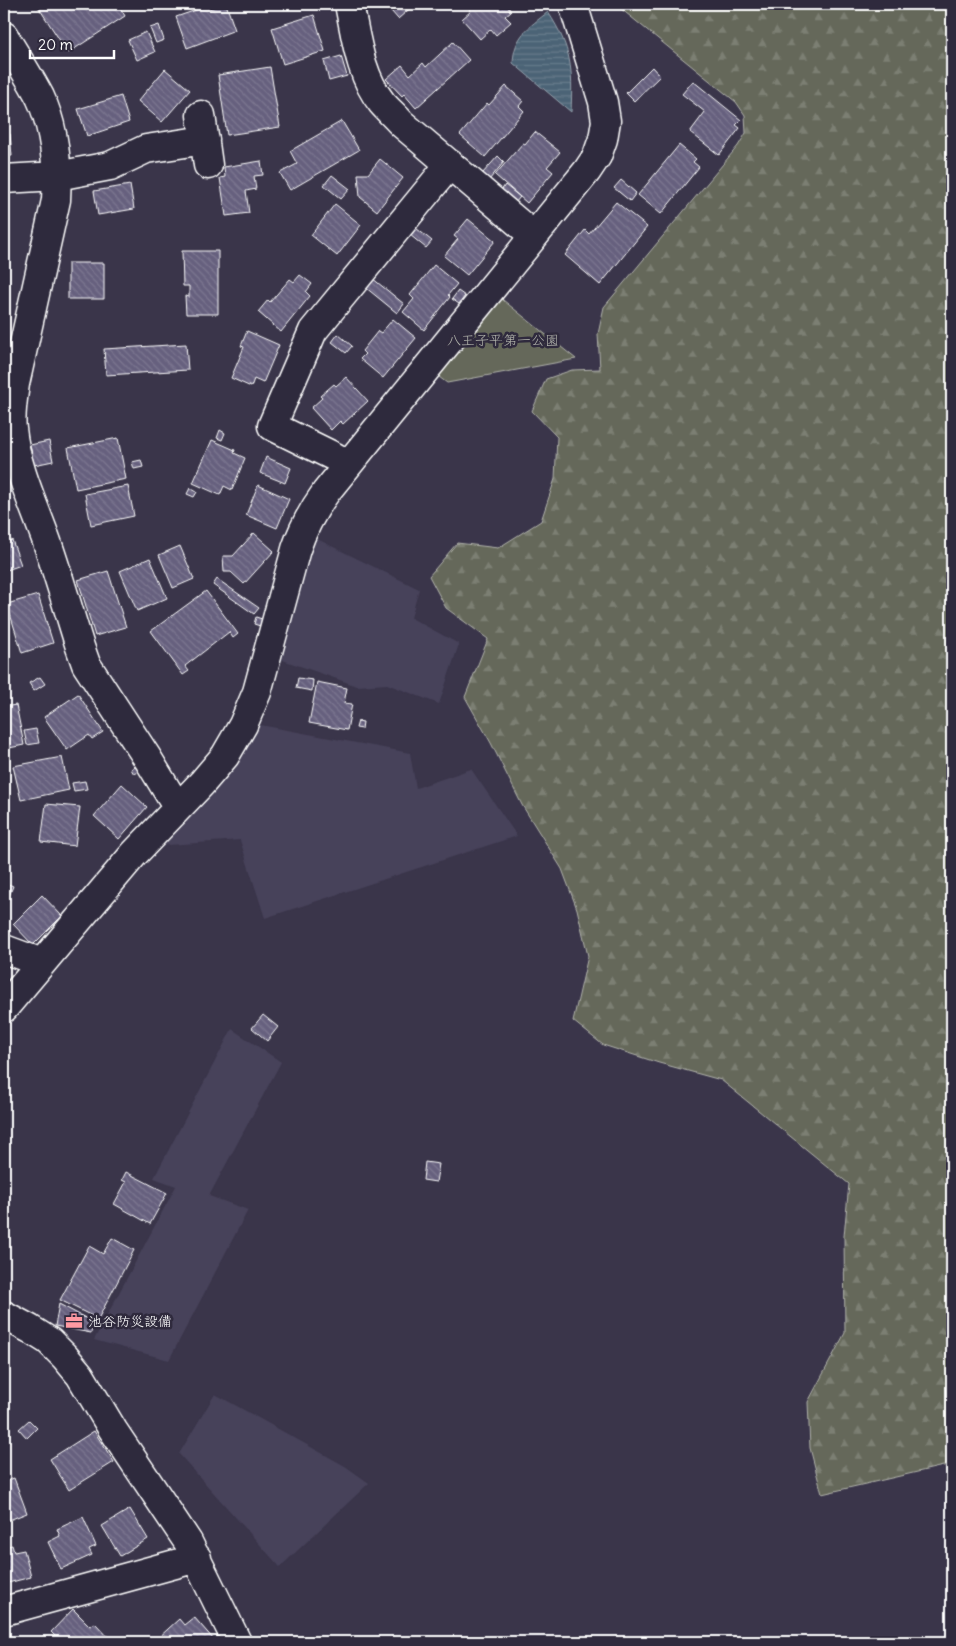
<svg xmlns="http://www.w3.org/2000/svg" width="956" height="1646" viewBox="0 0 956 1646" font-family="Delius,'Klee One',sans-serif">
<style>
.built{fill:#47425a}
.green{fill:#65685a;stroke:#b2b4ac}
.forest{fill:url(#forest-firs);stroke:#b2b4ac}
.water{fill:url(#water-rules);stroke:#94a2ad}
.building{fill:url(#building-back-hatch);stroke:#fff}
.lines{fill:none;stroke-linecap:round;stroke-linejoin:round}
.minor-casing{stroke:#fff;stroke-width:31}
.minor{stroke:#2f2a3d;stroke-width:28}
.labels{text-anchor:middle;stroke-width:5;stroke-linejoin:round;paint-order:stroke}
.park-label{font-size:14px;fill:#b2b4ac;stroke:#2f2a3d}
.poi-label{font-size:14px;fill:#fff;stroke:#2f2a3d;text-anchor:start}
</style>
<defs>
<pattern id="forest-firs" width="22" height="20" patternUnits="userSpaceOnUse" patternTransform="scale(1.25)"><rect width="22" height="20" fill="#65685a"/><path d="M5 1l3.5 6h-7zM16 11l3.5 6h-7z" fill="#7c7f73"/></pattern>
<pattern id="water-rules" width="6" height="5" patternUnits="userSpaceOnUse" patternTransform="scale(1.25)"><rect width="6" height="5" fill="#4c6476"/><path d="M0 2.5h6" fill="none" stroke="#677b8b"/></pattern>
<pattern id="building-back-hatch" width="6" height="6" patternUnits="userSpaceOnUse" patternTransform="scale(1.25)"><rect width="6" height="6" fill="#66607e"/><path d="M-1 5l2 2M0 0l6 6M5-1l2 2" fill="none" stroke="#7d7891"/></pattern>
</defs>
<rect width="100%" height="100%" fill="#3a354a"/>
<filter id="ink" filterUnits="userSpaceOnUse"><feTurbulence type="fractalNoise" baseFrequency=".02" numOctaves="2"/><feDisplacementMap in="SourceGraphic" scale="10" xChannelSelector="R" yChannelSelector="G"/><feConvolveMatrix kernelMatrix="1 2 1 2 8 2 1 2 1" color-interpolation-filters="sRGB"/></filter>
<g filter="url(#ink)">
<path class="built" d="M311,536L419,589L411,618L459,644L439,704L387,684L357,686L277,658Z
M255,724L410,753L416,788L471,769L517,836L265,918L240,840L154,846Z
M232,1029L281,1062L209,1196L248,1210L169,1360L94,1340L176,1186L154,1178Z
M215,1394L345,1466L369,1483L280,1567L179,1454Z"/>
<path class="green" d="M498,296L576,359L447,383L435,374Z"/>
<path class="forest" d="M615,4H952V1464L822,1494L810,1448L808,1402L845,1333L844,1236L849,1184L721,1080L659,1063L603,1045L573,1021L588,956L577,909L562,869L522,805L491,743L465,697L488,639L446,608L429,576L457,543L498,548L541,521L555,479L557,437L532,411L546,379L572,370L600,369L598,334L604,307L738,146L746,133L745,115L736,102Z"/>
<path class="water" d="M548,12C572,49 573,69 571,112L513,63C514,36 529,27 548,12Z"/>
<path class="building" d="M39,4H118L125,16L68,53L37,5Z
M226,4L235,30L187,48L176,17L208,6L209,9Z
M385,4H415L398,19Z
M474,4H510L507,6L511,11L505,16L511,22L496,35L491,29L480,39L462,19L471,11L469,8Z
M314,15L325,51L283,64L272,28Z
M159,25L164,40L156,43L150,28Z
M146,32L155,52L137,60L128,40Z
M453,42L469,60L416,108L404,94L402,96L386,79L402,65L410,75L423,63L426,67Z
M341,56L347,76L329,81L324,61Z
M270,67L280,127L227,135L218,75Z
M652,67L660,76L634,101L626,93Z
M165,69L190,90L162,122L138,101Z
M693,81L741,120L736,125L740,128L719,155L690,132L705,112L682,94Z
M506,86L523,101L519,106L524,111L485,157L460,135L487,103L489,105Z
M121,96L129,122L87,136L78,109Z
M342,121L359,150L290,190L280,173L297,164L290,151Z
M535,132L560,152L547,167L553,172L527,203L495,175L523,143L525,144Z
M10,134L12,156H4V135Z
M679,145L696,159L693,162L699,167L661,214L638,195Z
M498,156L504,162L489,180L482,174Z
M380,159L403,178L377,211L360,197L358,174H368Z
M261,161L263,175L254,176L256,189L246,191L249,213L226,216L220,178L225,177L224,167Z
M332,175L350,189L341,199L324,185Z
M621,180L636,193L630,201L614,188Z
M130,185L134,209L98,215L94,191Z
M505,185L520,197L515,203L501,191Z
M616,202L647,227L600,285L565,255L585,230L589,234Z
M335,204L361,225L337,256L311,235Z
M468,219L495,241L467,275L444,256L458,239L454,236Z
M416,228L432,241L426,248L410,235Z
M182,251H218V314H186L185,296L189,297V286H183Z
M68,263H104V299H68Z
M434,265L457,284L448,295L450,297L424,330L403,312L414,299L410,295Z
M300,275L312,284L306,292L310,296L281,332L258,312L268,300L270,302L290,279L294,282Z
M372,278L404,304L397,313L365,287Z
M458,291L465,296L459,304L452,299Z
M4,310H6L7,333H4Z
M393,319L416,338L383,378L360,359L365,354L362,351L378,331L381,333Z
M247,331L279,345L263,383L254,379L251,387L231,378L244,347L241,346Z
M338,334L352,346L346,353L332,342Z
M186,344L188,370L106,375L104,349Z
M346,377L368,401L343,424L340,421L331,430L311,408L322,398L320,396L334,384L336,386Z
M220,430L225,433L222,440L217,438Z
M118,438L126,479L76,489L68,448Z
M212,440L235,450L234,453L245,458L232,490L224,486L220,495L193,483Z
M49,441L53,461L34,465L30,445Z
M266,457L291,468L285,483L260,473Z
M141,460L143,467L134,469L132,462Z
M258,485L289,499L277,528L246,515Z
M128,486L134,516L91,525L85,494Z
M190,488L197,492L194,497L187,494Z
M254,533L274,551L244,584L231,572H224L223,556H233Z
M12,540L21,565L4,571V543Z
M180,546L194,579L173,588L159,555Z
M150,558L167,598L137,611L120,571Z
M108,571L126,627L95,636L78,580Z
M217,579L259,608L254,614L213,585Z
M206,591L238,634L233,638L229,632L185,666L189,671L183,675L151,631Z
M38,595L53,643L22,653L7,604Z
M256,617L262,619L260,626L254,624Z
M40,677L45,684L34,691L29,683Z
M298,678L313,680L312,691L296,688Z
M317,682L347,688L344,703L352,704L347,730L309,723Z
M78,694L103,732L92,739L89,735L67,750L44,717Z
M16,705L24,745L4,749V707Z
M358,721L363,722L362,729L356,728Z
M36,729L39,743L27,745L24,731Z
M62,757L69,790L21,800L13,766Z
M136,765L140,770L134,774L131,769Z
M85,781L87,789L74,791L72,783Z
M122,784L147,807L119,839L94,816Z
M46,804L80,807L75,846L41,842Z
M4,882L13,886L4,909Z
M42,895L62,916L33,945L13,924Z
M263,1015L278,1027L267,1041L252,1028Z
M425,1162L439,1164L436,1182L423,1180Z
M126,1172L167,1193L150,1224L114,1204L126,1182L122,1180Z
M112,1238L134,1250L98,1319L60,1300L89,1246L103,1254Z
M59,1304L93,1322L91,1333L55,1326Z
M29,1420L37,1428L27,1438L19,1429Z
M94,1431L114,1462L69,1490L50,1459Z
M14,1478L27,1513L4,1522V1482Z
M130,1509L148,1539L120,1556L102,1526Z
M83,1517L96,1546L89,1549L92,1555L61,1569L48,1542L60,1536L57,1529Z
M12,1545L14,1552L24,1550L31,1577L4,1584V1547Z
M73,1609L90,1626L95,1623L112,1641L111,1642H53L57,1638L51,1632Z
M194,1617L214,1640L211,1642H161L157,1639L179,1619L184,1625Z"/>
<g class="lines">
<g class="minor-casing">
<path id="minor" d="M349,4C356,37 360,76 382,103C388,110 395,116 401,123L534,236
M4,36C16,56 29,76 40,97C55,129 58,164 56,200L15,384C13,399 10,414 12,429C16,468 34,505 47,542C59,577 69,612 80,647L86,664L148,759L171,797L179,805
M201,115L208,165
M4,179L57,176L110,166L146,149L205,140
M347,466L335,457L272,426L313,331L450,164
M4,949L31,959L39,966
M4,1008L134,854L202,783L225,756L243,725L257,692L296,549C303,528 313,510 326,492L587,171L597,156L603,139L606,121L603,102L573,4
M4,1315L30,1329L49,1341L65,1357L80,1375L113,1430L188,1542L237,1642
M4,1611L197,1558"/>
</g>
<use href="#minor" class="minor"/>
</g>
</g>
<defs>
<g id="office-bare" transform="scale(1.35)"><path d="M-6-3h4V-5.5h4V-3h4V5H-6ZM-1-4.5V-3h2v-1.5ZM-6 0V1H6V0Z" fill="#ff9aa2" stroke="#2f2a3d" stroke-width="2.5" paint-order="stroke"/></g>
</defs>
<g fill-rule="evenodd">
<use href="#office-bare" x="74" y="1321"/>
</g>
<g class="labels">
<g class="park-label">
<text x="503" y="345">八王子平第一公園</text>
</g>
<g class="poi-label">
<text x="88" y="1326">池谷防災設備</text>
</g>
</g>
<rect width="956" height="1646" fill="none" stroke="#2f2a3d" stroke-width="20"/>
<rect x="10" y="10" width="936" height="1626" fill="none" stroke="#fff" stroke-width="2" filter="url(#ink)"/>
<path d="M30 50v8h84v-8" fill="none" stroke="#ffffff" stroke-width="2.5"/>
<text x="38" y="50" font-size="15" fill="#ffffff" stroke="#2f2a3d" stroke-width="4" paint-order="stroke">20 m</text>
</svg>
